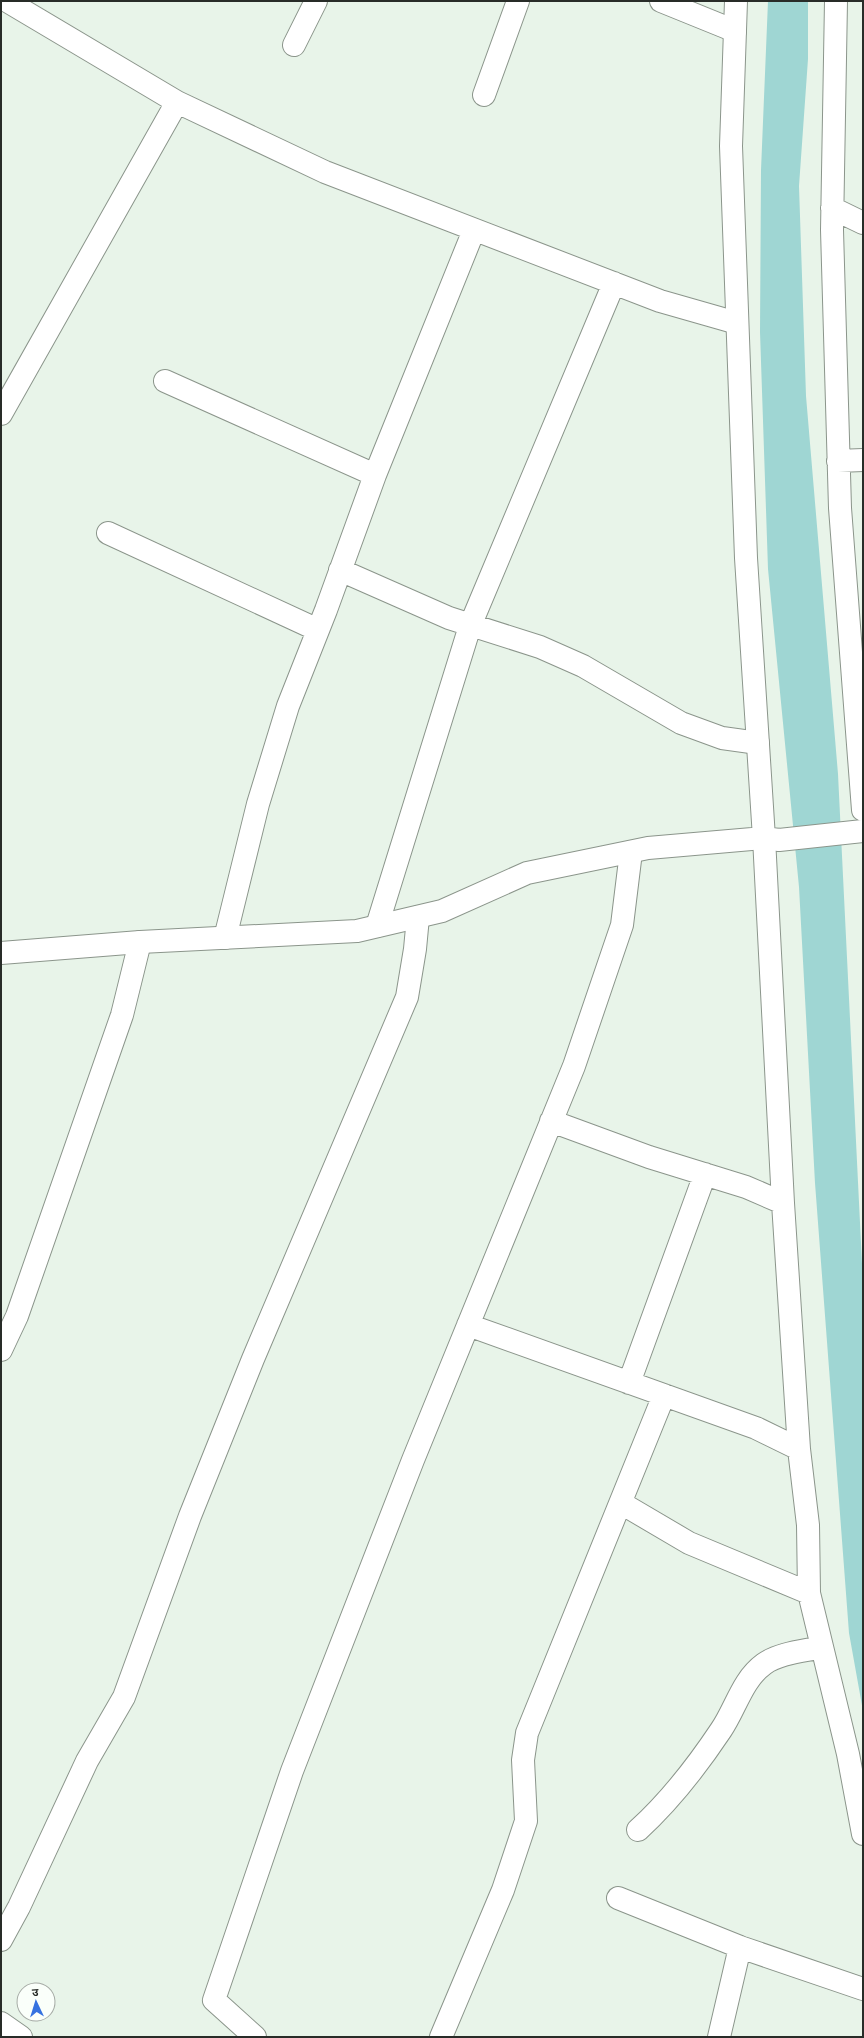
<svg xmlns="http://www.w3.org/2000/svg" width="864" height="2038" viewBox="0 0 864 2038" font-family="Cabin,'Noto Sans Devanagari',sans-serif">
<style>
.water{fill:#9fd6d3}
.lines{fill:none;stroke-linecap:round;stroke-linejoin:round}
.street-casing{stroke:#8b958b;stroke-width:24}
.secondary-casing{stroke:#8b958b;stroke-width:24}
.street{stroke:#fff;stroke-width:22}
.secondary{stroke:#fff;stroke-width:22}
</style>
<rect width="100%" height="100%" fill="#e8f4e9"/>
<path class="water" d="M768,1H808V59L799,186L806,396L838,774L863,1284V1711L849,1633L815,1183L799,887L768,569L760,332L761,170Z"/>
<g class="lines">
<g class="street-casing">
<path id="street" d="M7,1L177,102L325,172L660,301L737,323
M661,1L735,31
M836,1L832,230L840,508L863,810
M294,45L316,1
M484,95L518,1
M832,208L863,223
M165,381L375,475
M1,414L177,102
M838,461L863,460
M108,533L318,630
M340,570L449,618L540,647L583,666L681,723L722,738L758,743
M764,838L783,1203L799,1449L808,1525L809,1593L848,1754L863,1834
M377,926L470,626L614,283
M225,938L258,804L288,706L326,610L375,475L474,230
M551,1121L649,1157L746,1187L783,1203
M468,1325L756,1428L799,1449
M1,1350L17,1316L122,1015L140,942
M629,1383L705,1174
M621,1503L689,1543L809,1593
M638,1830C671,1800 697,1766 721,1730C736,1708 742,1680 764,1664C779,1653 804,1651 822,1647
M618,1898L740,1947L863,1989
M1,1940L19,1907L87,1761L124,1697L190,1516L253,1359L407,997L415,949L418,917
M1,2023L21,2037
M255,2037L214,2000L292,1771L413,1460L574,1066L622,925L631,852
M441,2037L503,1890L526,1821L523,1760L527,1733L664,1395
M719,2037L740,1947"/>
</g>
<g class="secondary-casing">
<path id="secondary" d="M736,1L731,146L746,558L764,838
M1,953L140,942L357,931L442,911L527,873L648,848L764,838L779,840L863,831"/>
</g>
<use href="#street" class="street"/>
<use href="#secondary" class="secondary"/>
</g>
<rect width="864" height="2038" fill="none" stroke="#282c28" stroke-width="4"/>
<g transform="translate(36 2002) rotate(356)"><circle r="19" fill="#fafffa" stroke="#a6aba6"/>
<path d="M0-3L7 15L0 10L-7 15Z" fill="#3572e0"/>
<text y="-6" font-size="11" font-weight="bold" text-anchor="middle" fill="#282c28">उ</text>
</g>
</svg>
